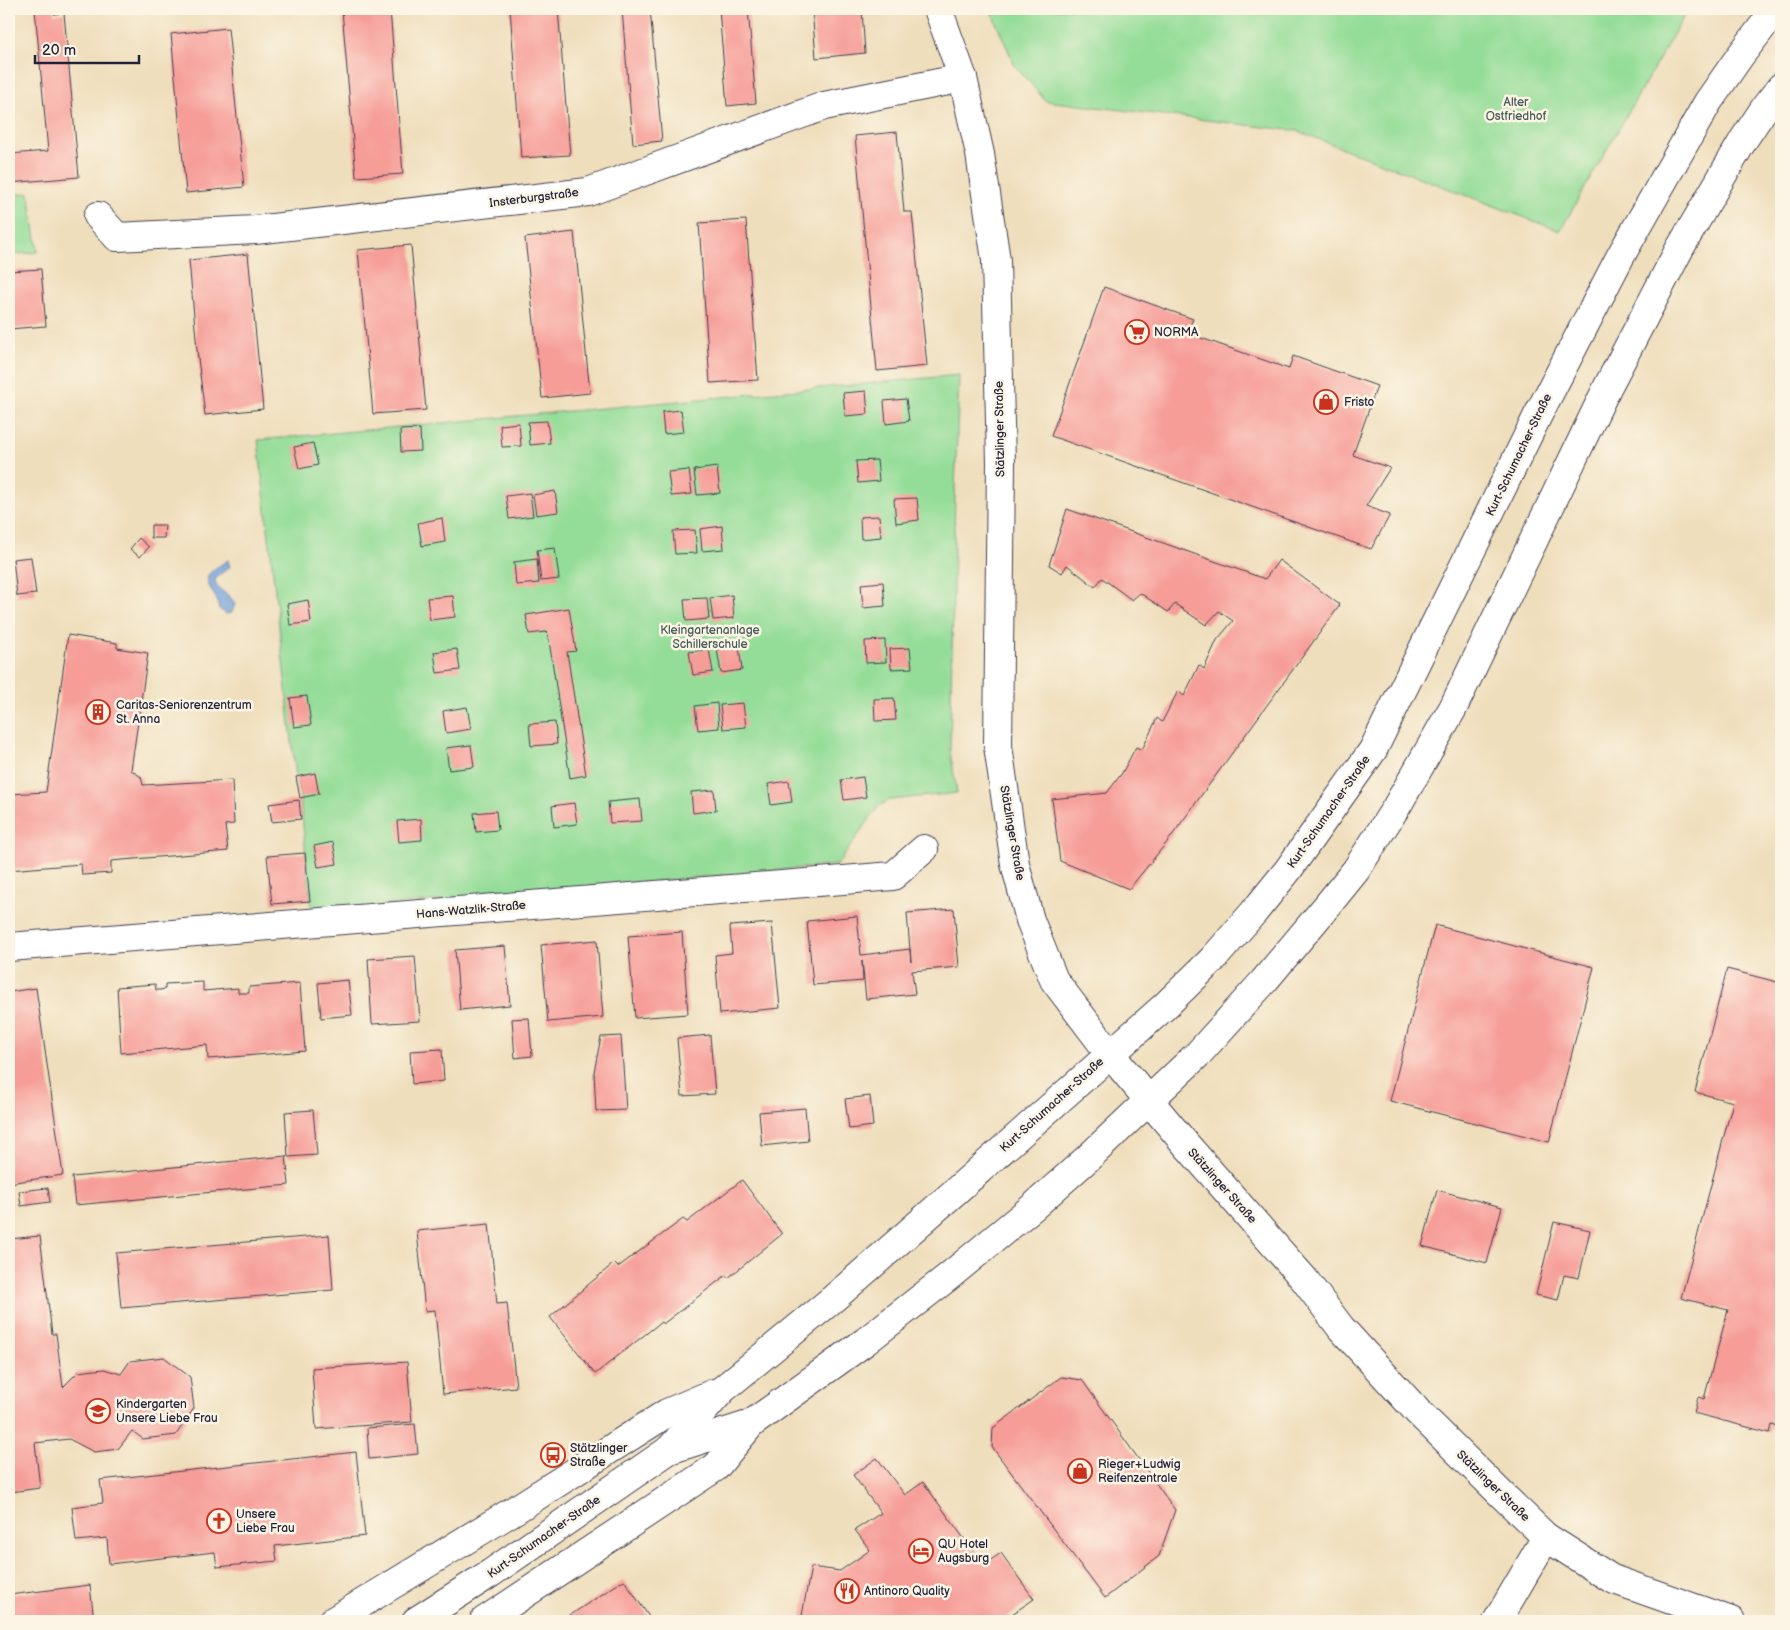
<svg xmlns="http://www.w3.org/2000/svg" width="1790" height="1630" viewBox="0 0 1790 1630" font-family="'Balsamiq Sans',sans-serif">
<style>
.green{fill:#94dd98;stroke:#5b806a}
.water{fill:#6f9ed8;stroke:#48608a}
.building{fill:#f69d98}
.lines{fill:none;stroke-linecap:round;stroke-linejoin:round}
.minor-casing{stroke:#413e4e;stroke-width:30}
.major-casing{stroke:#413e4e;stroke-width:30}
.minor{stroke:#fff;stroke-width:28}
.major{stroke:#fff;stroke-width:28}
.labels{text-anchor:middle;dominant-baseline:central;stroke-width:5;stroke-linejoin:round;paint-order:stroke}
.park-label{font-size:12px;fill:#445a57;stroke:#fcf5e5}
.street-label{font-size:12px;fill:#22223b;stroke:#fcf5e5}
.poi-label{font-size:12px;fill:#22223b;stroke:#fcf5e5;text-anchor:start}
</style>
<rect width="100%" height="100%" fill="#fcf5e5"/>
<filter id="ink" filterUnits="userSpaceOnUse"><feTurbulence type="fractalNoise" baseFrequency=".02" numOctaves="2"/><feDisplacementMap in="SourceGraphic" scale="10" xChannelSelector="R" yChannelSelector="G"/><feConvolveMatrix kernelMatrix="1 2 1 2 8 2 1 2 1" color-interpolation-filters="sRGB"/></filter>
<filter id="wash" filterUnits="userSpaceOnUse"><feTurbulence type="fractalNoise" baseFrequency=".0096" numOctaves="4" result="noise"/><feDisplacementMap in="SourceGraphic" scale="20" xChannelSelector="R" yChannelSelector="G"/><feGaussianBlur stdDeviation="1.12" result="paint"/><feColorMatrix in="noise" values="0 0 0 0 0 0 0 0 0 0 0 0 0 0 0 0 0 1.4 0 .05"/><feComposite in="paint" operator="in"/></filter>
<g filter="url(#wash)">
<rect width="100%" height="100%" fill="#efdebc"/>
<!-- green -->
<g class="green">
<polygon points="990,9 1688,9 1560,231 1297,131 1046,101 1015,66"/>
<polygon points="29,193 38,252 9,255 9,195"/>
<polygon points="959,375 955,491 950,751 957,793 890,800 879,806 837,865 312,912 300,798 296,777 258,440"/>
</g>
<!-- water -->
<path class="water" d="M228 560 230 567 219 575 215 580C218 593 231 593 235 604L232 613 226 614 219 609 217 600 209 586 207 576 214 569Z"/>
<g id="blocks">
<!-- building -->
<g class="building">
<polygon points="35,9 54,9 54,14 64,13 79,177 9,183 9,154 48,151"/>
<polygon points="363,9 390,9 403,174 356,177 342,10"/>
<polygon points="510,9 558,9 570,155 521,158"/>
<polygon points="622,9 650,9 662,141 633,144"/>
<polygon points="719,9 748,9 756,103 727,106"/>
<polygon points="812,9 862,9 865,53 816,58"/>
<polygon points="228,28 244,187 186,193 171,34"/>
<polygon points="897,132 904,212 912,212 927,366 877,371 855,136"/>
<polygon points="746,220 758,380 710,383 699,223"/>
<polygon points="574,232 590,393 542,398 525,238"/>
<polygon points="411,245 426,410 373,414 358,250"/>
<polygon points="248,254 263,409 205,415 197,350 189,260"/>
<polygon points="41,269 46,326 9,329 9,271"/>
<polygon points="1104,287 1193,319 1187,333 1289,369 1293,356 1377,386 1353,455 1390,468 1366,506 1390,515 1371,549 1051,436"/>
<polygon points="866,391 868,414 845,416 843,393"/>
<polygon points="906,399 909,421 886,424 884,401"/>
<polygon points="681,410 684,432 664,434 662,412"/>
<polygon points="547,421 550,443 530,445 528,422"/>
<polygon points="519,423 521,446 502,447 500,425"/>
<polygon points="420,429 421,451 401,452 400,430"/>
<polygon points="313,443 318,465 299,469 294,447"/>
<polygon points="877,460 879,481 858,483 856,461"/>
<polygon points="717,467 720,493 697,495 694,470"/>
<polygon points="689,470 692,494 671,496 668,472"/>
<polygon points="555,491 558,512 536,515 533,495"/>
<polygon points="530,493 533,516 509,519 506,496"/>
<polygon points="917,498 919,520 896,523 894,499"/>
<polygon points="1067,509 1265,579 1279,560 1340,605 1168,841 1129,889 1060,861 1052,799 1107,793 1122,773 1136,747 1142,750 1157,718 1162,722 1178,691 1184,696 1199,665 1204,669 1217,640 1233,621 1219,611 1206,625 1175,604 1168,612 1140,593 1132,600 1102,578 1095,587 1067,565 1062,573 1049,565"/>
<polygon points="879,516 881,537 861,539 860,517"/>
<polygon points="442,518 445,542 422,546 418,523"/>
<polygon points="151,525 165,525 164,538 151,538"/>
<polygon points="722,526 724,549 702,551 700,529"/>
<polygon points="695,530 697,553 675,554 673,531"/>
<polygon points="139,538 149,547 140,557 130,549"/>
<polygon points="555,548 559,579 541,581 537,550"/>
<polygon points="31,557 36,594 17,596 13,559"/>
<polygon points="537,559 539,583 516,585 514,562"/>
<polygon points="883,582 885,606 863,608 861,584"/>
<polygon points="732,595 734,618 713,620 710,598"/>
<polygon points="453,596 455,617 430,620 427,598"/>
<polygon points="707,598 709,619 686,621 684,599"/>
<polygon points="308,600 311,622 290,625 287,604"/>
<polygon points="569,608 576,651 567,652 586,775 570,778 548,634 546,632 529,634 526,615"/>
<polygon points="68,635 117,643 117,648 148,653 131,770 141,777 143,785 232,780 234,824 225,825 228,851 111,861 111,873 82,875 81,864 9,870 9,794 46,792"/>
<polygon points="885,640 886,662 866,663 865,641"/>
<polygon points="739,646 742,670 721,673 717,649"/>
<polygon points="910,648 912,668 891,669 890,649"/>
<polygon points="457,649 460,670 437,673 434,652"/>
<polygon points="709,649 713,672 693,675 689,652"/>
<polygon points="307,696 311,725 294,727 290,698"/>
<polygon points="894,698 896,720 875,721 874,699"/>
<polygon points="717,703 719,728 698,730 695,706"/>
<polygon points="743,703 746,727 723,729 720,705"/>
<polygon points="467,707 471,729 446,733 443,711"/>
<polygon points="555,722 557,744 531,746 529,724"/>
<polygon points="471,745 474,767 449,770 446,748"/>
<polygon points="315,773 319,794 300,798 296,777"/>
<polygon points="863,777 866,797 844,800 841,780"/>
<polygon points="789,781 792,802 771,805 768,784"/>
<polygon points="714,790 716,810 693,813 691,792"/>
<polygon points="640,799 642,821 610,823 608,802"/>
<polygon points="299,800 301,819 272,822 269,804"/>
<polygon points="574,803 577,824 554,827 552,806"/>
<polygon points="496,811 498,830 476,832 474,813"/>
<polygon points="421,819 422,840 399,842 397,821"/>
<polygon points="333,842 337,864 318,867 314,846"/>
<polygon points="305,853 310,901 272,904 267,856"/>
<polygon points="954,909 959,967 912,971 915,994 866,999 862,961 863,981 813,985 807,921 857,916 861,955 910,949 911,962 907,913"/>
<polygon points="772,923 780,1008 720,1014 715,955 732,953 730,926"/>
<polygon points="1435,925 1594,967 1549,1142 1390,1101"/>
<polygon points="682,932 688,1014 635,1018 628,936"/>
<polygon points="597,940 603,1017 548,1022 541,945"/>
<polygon points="505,946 510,1005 460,1010 455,950"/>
<polygon points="415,956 420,1021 372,1024 368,959"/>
<polygon points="1727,969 1781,983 1781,1428 1772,1425 1770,1433 1694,1413 1698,1397 1704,1399 1728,1310 1681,1298 1733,1102 1695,1092"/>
<polygon points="348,980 352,1015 321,1018 318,983"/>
<polygon points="203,982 203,991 238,988 238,993 249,993 249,987 300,983 305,1051 208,1059 207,1045 121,1053 117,987 155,984 156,990 160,990 165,989 165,984"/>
<polygon points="36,988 63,1175 9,1183 9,992"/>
<polygon points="529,1018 532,1056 515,1058 512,1019"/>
<polygon points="710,1035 715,1094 682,1096 677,1038"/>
<polygon points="621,1036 626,1110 596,1111 594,1072 601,1037"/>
<polygon points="442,1049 444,1081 412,1084 410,1051"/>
<polygon points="870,1096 873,1126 849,1129 845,1099"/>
<polygon points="805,1108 808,1141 762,1146 759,1112"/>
<polygon points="313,1110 317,1155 288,1157 285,1112"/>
<polygon points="286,1156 289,1185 75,1205 72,1177"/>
<polygon points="742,1180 782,1234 728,1278 726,1275 663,1324 661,1322 595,1374 550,1317 614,1263 618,1267 683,1219 687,1222"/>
<polygon points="48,1188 50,1202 21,1206 19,1191"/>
<polygon points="1437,1190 1502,1207 1487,1263 1422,1246"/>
<polygon points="1554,1222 1590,1230 1579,1278 1564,1275 1558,1300 1536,1295"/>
<polygon points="489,1224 497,1304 507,1303 516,1387 443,1394 435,1310 425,1311 417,1231"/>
<polygon points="329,1235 333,1290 121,1308 116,1253"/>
<polygon points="40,1236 52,1334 56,1334 63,1387 78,1372 104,1369 121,1374 130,1361 164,1357 190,1377 194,1408 176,1435 143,1439 132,1431 118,1449 94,1452 69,1439 35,1443 40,1488 11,1492 9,1477 9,1239"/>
<polygon points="407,1362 412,1422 316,1429 312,1368"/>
<polygon points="1061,1377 1082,1380 1175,1510 1159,1556 1105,1598 992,1447 993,1428"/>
<polygon points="415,1424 418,1454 369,1459 367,1428"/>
<polygon points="356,1452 365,1536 275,1546 277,1561 217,1567 215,1552 109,1564 107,1538 76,1541 72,1507 103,1503 100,1480"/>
<polygon points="877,1458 905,1495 923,1482 983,1565 1001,1553 1034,1599 1002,1621 801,1621 811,1567 840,1571 870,1550 855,1530 881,1513 853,1475"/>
<polygon points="624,1580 652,1621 561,1621"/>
<polygon points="90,1585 94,1621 9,1621 9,1595"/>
</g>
</g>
</g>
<g filter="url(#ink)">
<use href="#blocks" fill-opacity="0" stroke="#413e4e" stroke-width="1"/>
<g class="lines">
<defs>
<g id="minor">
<polyline points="938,9 963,78 980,154 996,260 1001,463 998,746 1015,864 1030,920 1054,980 1110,1054 1183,1141 1304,1279 1341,1328 1418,1412 1499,1492 1546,1537 1612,1579 1731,1621"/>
<polyline points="98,216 117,237 255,230 588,192 824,106 963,78"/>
<polyline points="9,947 893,876 924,849"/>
<polyline points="1497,1621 1546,1537"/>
</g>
<g id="major">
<polyline points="669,1450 751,1424 866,1341 948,1277 1033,1207 1088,1158 1198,1054 1264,981 1326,907 1356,870 1397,806 1453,708 1608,386 1680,248 1744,139 1766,106 1781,87"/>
<polyline points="333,1621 518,1508 667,1413 714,1393"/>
<polyline points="416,1621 491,1573 669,1450 722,1390 834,1298 889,1250 1165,1006 1213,959 1254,912 1288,870 1373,750 1538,415 1620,257 1708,102 1740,56 1776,9"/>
<polyline points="484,1621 716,1467 751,1424"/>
</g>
</defs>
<!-- minor casing -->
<use href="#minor" class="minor-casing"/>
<!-- major casing -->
<use href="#major" class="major-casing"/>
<!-- minor -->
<use href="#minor" class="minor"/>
<!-- major -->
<use href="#major" class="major"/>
</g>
</g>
<!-- icons -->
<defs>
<symbol id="supermarket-ring" viewBox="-11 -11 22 22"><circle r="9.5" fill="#fcf5e5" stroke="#c8321e" stroke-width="1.5"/><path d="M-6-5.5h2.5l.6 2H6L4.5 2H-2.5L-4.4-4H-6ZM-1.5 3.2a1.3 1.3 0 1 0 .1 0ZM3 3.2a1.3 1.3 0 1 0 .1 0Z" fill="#c8321e"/></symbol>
<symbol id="shop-ring" viewBox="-11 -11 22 22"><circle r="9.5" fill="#fcf5e5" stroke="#c8321e" stroke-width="1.5"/><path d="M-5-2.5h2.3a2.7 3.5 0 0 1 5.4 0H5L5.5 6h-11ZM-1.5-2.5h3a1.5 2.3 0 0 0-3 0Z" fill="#c8321e"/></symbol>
<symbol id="building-ring" viewBox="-11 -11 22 22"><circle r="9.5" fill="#fcf5e5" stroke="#c8321e" stroke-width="1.5"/><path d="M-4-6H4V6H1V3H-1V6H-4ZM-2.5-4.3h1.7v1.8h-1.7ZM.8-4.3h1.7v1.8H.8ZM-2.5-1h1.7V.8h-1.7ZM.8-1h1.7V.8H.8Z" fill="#c8321e"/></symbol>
<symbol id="school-ring" viewBox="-11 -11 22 22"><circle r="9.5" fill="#fcf5e5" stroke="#c8321e" stroke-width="1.5"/><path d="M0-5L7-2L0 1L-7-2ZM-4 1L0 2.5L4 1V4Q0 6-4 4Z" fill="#c8321e"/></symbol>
<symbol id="bus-ring" viewBox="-11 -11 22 22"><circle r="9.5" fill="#fcf5e5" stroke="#c8321e" stroke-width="1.5"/><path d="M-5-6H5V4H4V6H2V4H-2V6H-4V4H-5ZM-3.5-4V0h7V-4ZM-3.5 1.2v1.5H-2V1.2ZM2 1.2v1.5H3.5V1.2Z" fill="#c8321e"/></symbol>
<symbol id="church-ring" viewBox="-11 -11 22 22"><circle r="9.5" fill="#fcf5e5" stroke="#c8321e" stroke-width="1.5"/><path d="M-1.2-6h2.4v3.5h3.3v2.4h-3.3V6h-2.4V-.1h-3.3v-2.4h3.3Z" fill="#c8321e"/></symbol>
<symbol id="hotel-ring" viewBox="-11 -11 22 22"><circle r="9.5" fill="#fcf5e5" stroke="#c8321e" stroke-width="1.5"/><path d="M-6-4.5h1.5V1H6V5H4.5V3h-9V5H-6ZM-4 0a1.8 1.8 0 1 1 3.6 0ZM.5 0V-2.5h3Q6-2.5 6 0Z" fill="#c8321e"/></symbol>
<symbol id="restaurant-ring" viewBox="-11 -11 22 22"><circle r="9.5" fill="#fcf5e5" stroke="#c8321e" stroke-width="1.5"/><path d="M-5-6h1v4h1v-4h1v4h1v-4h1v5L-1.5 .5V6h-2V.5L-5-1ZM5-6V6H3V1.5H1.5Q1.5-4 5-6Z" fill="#c8321e"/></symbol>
</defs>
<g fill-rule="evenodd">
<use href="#supermarket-ring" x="1123" y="318" width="28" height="28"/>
<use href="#shop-ring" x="1312" y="388" width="28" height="28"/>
<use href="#building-ring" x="84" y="698" width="28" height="28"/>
<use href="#school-ring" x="84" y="1397" width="28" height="28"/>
<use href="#bus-ring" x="539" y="1441" width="28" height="28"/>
<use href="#shop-ring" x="1066" y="1457" width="28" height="28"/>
<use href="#church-ring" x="205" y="1507" width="28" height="28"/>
<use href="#hotel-ring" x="907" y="1537" width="28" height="28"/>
<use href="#restaurant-ring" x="833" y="1577" width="28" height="28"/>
</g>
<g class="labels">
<!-- park labels -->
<g class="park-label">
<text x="1516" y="102">Alter<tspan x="1516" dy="14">Ostfriedhof</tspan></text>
<text x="710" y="630">Kleingartenanlage<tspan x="710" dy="14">Schillerschule</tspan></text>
</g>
<!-- street labels -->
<g class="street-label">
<text transform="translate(534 198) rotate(-7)">Insterburgstraße</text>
<text transform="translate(1000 429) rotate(-91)">Stätzlinger Straße</text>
<text transform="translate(1519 455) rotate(-64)">Kurt-Schumacher-Straße</text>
<text transform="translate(1329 812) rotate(-55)">Kurt-Schumacher-Straße</text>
<text transform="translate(1012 833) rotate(80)">Stätzlinger Straße</text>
<text transform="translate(471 910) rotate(-5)">Hans-Watzlik-Straße</text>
<text transform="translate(1052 1105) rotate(-42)">Kurt-Schumacher-Straße</text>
<text transform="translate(1222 1186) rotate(48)">Stätzlinger Straße</text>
<text transform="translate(1493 1486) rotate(44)">Stätzlinger Straße</text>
<text transform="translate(544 1537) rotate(-35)">Kurt-Schumacher-Straße</text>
</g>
<!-- poi labels -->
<g class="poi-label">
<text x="1154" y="332">NORMA</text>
<text x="1344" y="402">Fristo</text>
<text x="116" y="705">Caritas-Seniorenzentrum<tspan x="116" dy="14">St. Anna</tspan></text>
<text x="116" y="1404">Kindergarten<tspan x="116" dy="14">Unsere Liebe Frau</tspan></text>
<text x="570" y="1448">Stätzlinger<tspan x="570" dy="14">Straße</tspan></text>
<text x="1098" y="1464">Rieger+Ludwig<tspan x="1098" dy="14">Reifenzentrale</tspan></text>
<text x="236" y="1514">Unsere<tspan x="236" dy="14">Liebe Frau</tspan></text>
<text x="938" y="1544">QU Hotel<tspan x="938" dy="14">Augsburg</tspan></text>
<text x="864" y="1591">Antinoro Quality</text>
</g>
</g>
<!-- margin -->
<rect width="1790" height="1630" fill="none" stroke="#fcf5e5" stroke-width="30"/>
<!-- scale -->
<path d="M35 55v8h104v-8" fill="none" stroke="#22223b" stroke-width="2.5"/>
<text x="42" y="55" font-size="15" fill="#22223b" stroke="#fcf5e5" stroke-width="4" paint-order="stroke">20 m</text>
</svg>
